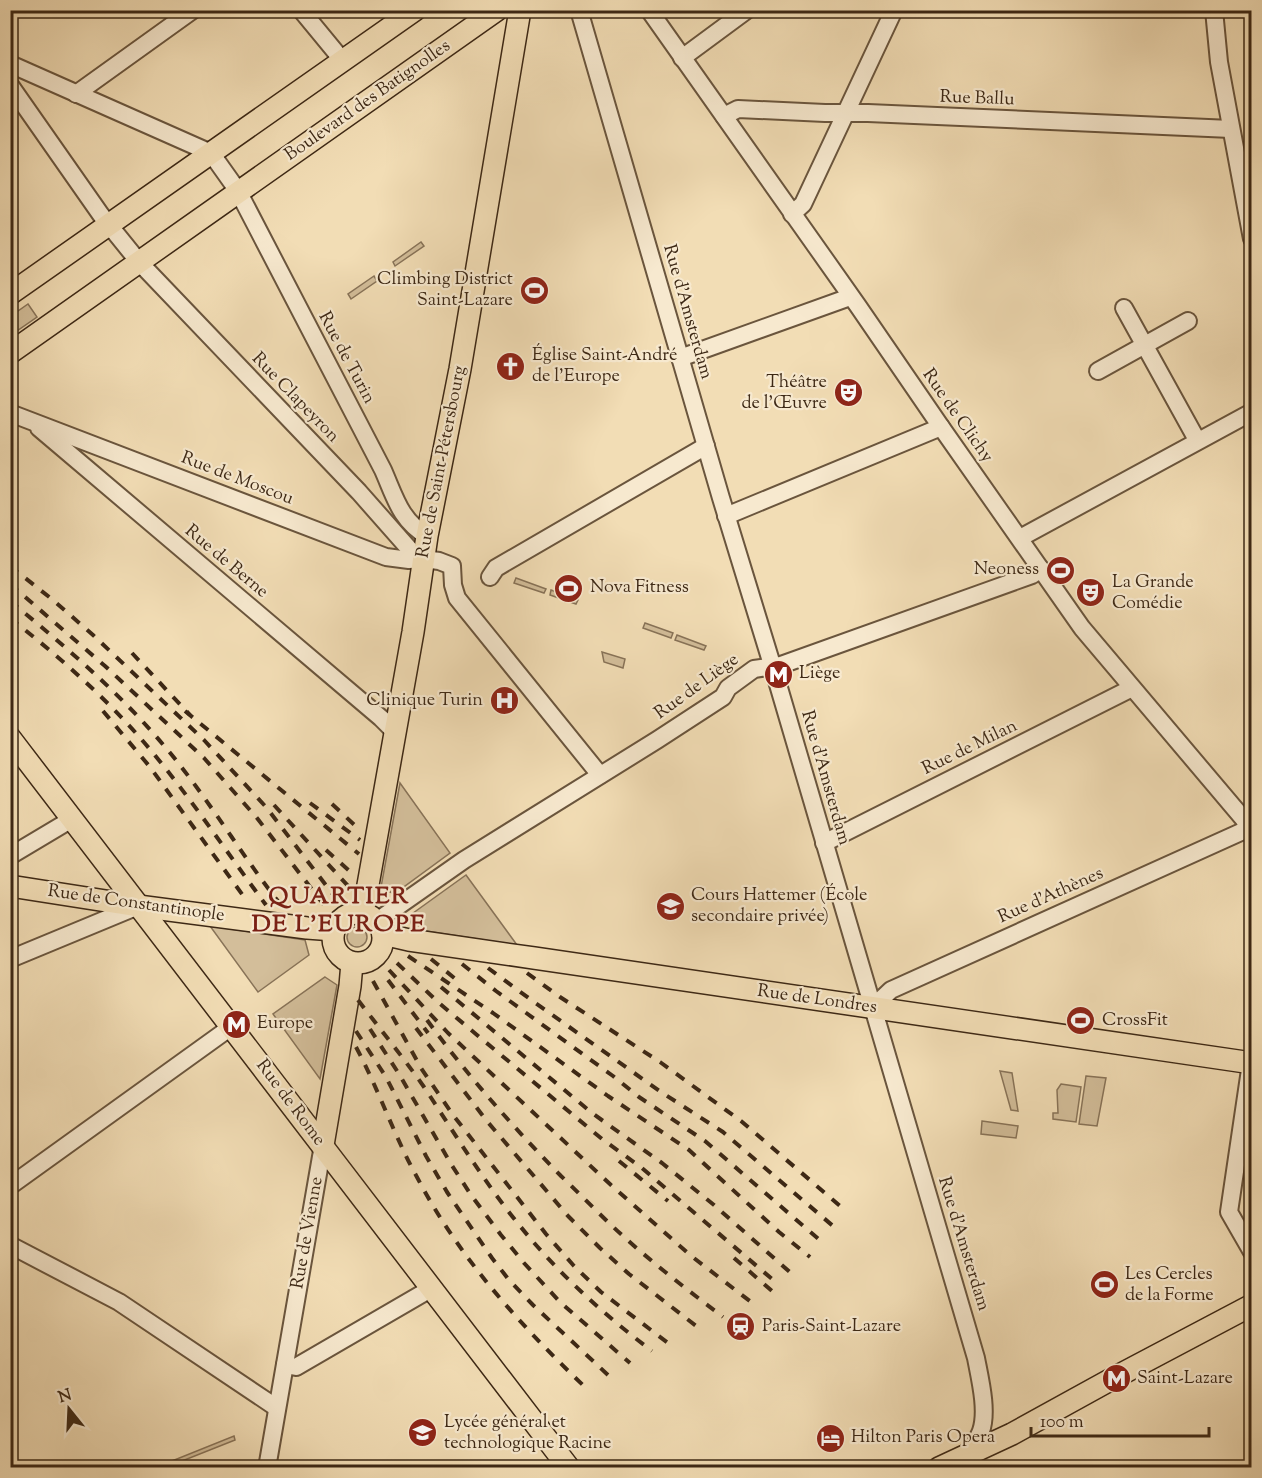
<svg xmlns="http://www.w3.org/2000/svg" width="1262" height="1478" viewBox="0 0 1262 1478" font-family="'Sorts Mill Goudy',serif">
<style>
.green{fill:#d3be9a;stroke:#887358;stroke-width:1.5}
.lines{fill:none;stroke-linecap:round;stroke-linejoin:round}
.minor-casing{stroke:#6a553d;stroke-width:20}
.major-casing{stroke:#3d2815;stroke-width:24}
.minor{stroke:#f7e9cf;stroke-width:16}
.major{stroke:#f2ddb5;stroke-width:21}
.rail{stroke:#3d2815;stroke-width:4;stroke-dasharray:10 10;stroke-linecap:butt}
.labels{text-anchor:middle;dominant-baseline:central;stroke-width:4.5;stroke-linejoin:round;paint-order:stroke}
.street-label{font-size:18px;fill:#3d2815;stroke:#f7e9cf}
.poi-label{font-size:18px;fill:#3d2815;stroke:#f7e9cf;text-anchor:start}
.district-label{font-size:24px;font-weight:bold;letter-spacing:1.5px;fill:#7a1f14;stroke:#f7e9cf}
</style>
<rect width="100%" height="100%" fill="#f2ddb5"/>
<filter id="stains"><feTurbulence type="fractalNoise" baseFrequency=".00333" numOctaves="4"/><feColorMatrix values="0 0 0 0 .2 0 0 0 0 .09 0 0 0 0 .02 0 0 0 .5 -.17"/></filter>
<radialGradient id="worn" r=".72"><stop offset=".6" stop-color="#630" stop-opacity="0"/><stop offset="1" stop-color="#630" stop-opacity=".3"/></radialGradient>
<!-- green -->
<g class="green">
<polygon points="421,242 424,246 395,266 393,262"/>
<polygon points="374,276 377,281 351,299 348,294"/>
<polygon points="28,304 37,317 11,335 11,316"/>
<polygon points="516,578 546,589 544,593 514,583"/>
<polygon points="551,590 578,600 576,604 550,595"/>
<polygon points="645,623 673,633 671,638 643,628"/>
<polygon points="677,635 706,646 704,650 675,640"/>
<polygon points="602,652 625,659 623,668 604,662"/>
<polygon points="400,783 450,853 394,894 381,887"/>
<polygon points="466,875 517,945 413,929 409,916"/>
<polygon points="210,926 305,940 309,955 258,992"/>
<circle cx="357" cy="937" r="10"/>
<polygon points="325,977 337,985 320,1079 273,1014"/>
<polygon points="1000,1071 1012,1073 1018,1111 1011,1110"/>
<polygon points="1086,1076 1106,1078 1097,1126 1079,1124"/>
<polygon points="1061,1084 1081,1087 1076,1122 1053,1119 1053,1113 1058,1113 1057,1090"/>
<polygon points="982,1121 1018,1126 1016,1138 981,1134"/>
<polygon points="234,1436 235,1440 167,1467 157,1467"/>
</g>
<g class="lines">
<defs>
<g id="minor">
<polyline points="301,10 343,61"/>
<path d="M579 10 721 498 777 681 976 1358C980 1379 988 1411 981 1431 978 1439 973 1446 969 1453"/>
<polyline points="649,10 858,306 941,427 1082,628 1252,829"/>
<polyline points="1214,10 1219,62 1252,239"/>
<polyline points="682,58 747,10"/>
<path d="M10 64 211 153 238 191 383 470C395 497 400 520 427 536"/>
<polyline points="10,85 101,215 139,262 359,492 411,551 424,559"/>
<polyline points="76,94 193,10"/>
<polyline points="724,116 738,109 825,113 868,113 1231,129"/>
<polyline points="792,214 803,204 894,10"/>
<polyline points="1124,308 1197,440"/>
<polyline points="680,358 850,297"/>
<polyline points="1098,371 1188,321"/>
<polyline points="10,413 386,557 409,560 424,559 439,561 452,566 453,585 457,598 600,775"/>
<polyline points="39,428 381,718 395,732"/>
<polyline points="726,516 941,427"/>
<polyline points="1020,538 1252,412"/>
<polyline points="490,577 496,568 706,446"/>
<polyline points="824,843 1132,688"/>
<polyline points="10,856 72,819"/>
<polyline points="377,921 464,860 657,740 723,697 728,688 754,669 781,665 1032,575 1041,569"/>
<polyline points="10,959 138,906"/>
<polyline points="873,1007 891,990 1241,832 1249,826"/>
<polyline points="1251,1063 1229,1212 1252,1252"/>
<polyline points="10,1186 231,1027"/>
<polyline points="10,1245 119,1302 277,1408"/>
<polyline points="285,1365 296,1367 432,1288"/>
<polyline points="267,1468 323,1145"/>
</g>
<g id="major">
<polyline points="10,294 415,10"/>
<polyline points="10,353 497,10"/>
<polyline points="10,738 569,1468"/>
<polyline points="10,886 138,906 307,928 334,930"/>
<circle cx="358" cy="938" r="25"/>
<polyline points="363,913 413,632 427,536 460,369 520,10"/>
<polyline points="383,934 409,940 534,958 1252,1063"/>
<polyline points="323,1145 350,986 352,963"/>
<polyline points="939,1468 1012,1434 1110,1380 1252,1305"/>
</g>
</defs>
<!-- minor casing -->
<use href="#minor" class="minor-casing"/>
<!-- major casing -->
<use href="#major" class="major-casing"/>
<!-- minor -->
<use href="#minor" class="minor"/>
<!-- major -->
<use href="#major" class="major"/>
<!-- rail -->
<g class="rail">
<polyline points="10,566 53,600 93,635 204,740 266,807 335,897"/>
<polyline points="10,584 105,666 204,758 257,818 324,905"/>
<path d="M10 601C66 647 120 693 166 748 209 799 243 858 285 910"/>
<path d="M10 618C57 655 103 695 142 740 187 792 225 850 266 905"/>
<polyline points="132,653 190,715"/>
<polyline points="103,711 150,767 247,901"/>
<polyline points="185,711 359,854"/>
<polyline points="310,803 360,840"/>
<polyline points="332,804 361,831"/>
<polyline points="274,805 349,887"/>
<polyline points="326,850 355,876"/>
<polyline points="408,956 493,1013 608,1096 689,1150 779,1232 810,1257"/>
<polyline points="431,959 458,981"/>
<polyline points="397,963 439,1003 477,1035 602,1139 642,1168 779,1285"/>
<polyline points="462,964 496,991 613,1076 639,1097 705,1141 822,1242"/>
<polyline points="488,968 534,1002 661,1092 723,1132 833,1226"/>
<polyline points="389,970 448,1033 611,1185 690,1255 751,1302"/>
<polyline points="527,973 560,997 660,1062 741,1121 846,1211"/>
<polyline points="388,980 428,1033"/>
<polyline points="373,981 421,1068 453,1115 546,1234 574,1266 601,1292 672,1346"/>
<polyline points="441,987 592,1113 662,1163 714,1205 792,1274"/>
<path d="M358 1000C380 1029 403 1057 424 1087 455 1134 484 1182 520 1226 558 1273 603 1314 652 1351"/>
<path d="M427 1020C467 1075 513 1127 561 1176 582 1196 602 1217 623 1236 655 1265 689 1291 723 1317"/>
<polyline points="416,1028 486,1120 568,1216 600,1248 629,1274 700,1329"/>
<polyline points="370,1029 399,1074 451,1164 471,1195 501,1235 524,1263 560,1302 630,1363"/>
<polyline points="356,1031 386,1077 426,1156 447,1192 492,1258 509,1280 533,1305 608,1375"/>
<path d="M356 1047C379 1090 394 1136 418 1179 460 1259 521 1326 586 1388"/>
<polyline points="619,1161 668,1201"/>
<polyline points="734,1258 772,1291"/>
</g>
</g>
<!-- icons -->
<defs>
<symbol id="stadium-disc" viewBox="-11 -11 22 22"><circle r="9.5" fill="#8f2418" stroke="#f7e9cf"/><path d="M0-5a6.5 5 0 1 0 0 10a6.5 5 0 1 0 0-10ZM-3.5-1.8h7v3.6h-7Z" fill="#fff"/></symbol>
<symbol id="church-disc" viewBox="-11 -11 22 22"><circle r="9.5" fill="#8f2418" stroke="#f7e9cf"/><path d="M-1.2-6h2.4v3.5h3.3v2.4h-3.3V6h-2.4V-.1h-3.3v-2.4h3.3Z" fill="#fff"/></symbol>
<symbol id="theatre-disc" viewBox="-11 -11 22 22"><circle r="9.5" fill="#8f2418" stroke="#f7e9cf"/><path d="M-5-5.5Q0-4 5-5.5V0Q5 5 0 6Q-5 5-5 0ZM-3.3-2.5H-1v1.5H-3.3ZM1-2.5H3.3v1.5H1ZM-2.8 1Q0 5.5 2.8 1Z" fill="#fff"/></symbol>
<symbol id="metro-disc" viewBox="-11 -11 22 22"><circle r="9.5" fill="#8f2418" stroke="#f7e9cf"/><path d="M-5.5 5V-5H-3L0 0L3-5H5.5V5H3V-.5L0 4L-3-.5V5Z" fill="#fff"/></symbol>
<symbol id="hospital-disc" viewBox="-11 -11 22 22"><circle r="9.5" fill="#8f2418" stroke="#f7e9cf"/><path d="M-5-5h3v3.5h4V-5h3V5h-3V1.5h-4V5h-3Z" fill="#fff"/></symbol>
<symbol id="school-disc" viewBox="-11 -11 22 22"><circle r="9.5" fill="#8f2418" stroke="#f7e9cf"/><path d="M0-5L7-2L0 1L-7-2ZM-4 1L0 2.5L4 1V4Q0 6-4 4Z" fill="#fff"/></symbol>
<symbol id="station-disc" viewBox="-11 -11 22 22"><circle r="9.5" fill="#8f2418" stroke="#f7e9cf"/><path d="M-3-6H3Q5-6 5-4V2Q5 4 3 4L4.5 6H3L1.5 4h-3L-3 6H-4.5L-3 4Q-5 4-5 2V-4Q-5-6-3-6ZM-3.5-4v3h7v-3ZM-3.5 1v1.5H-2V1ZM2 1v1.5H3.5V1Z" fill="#fff"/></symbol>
<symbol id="hotel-disc" viewBox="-11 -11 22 22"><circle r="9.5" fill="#8f2418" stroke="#f7e9cf"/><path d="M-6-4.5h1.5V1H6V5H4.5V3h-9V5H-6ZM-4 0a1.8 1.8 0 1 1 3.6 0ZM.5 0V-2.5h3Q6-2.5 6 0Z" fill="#fff"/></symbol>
</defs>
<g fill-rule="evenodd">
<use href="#stadium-disc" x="518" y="274" width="33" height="33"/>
<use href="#church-disc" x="494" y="350" width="33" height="33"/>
<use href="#theatre-disc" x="832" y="376" width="33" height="33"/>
<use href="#stadium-disc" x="1044" y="554" width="33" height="33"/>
<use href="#stadium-disc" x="552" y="572" width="33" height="33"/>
<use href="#theatre-disc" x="1074" y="576" width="33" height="33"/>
<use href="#metro-disc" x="762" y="658" width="33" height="33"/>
<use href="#hospital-disc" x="488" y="684" width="33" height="33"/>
<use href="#school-disc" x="654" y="890" width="33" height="33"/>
<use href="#stadium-disc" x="1064" y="1004" width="33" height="33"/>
<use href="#metro-disc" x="220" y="1008" width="33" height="33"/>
<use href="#stadium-disc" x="1088" y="1268" width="33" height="33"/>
<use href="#station-disc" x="724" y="1310" width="33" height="33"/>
<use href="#metro-disc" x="1100" y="1362" width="33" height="33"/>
<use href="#school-disc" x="406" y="1416" width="33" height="33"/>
<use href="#hotel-disc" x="814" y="1422" width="33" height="33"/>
</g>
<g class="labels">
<!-- street labels -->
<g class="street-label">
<text transform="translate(977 99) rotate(2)">Rue Ballu</text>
<text transform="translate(368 101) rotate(-35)">Boulevard des Batignolles</text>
<text transform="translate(687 312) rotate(74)">Rue d'Amsterdam</text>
<text transform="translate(346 358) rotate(62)">Rue de Turin</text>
<text transform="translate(295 398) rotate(46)">Rue Clapeyron</text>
<text transform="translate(957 416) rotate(55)">Rue de Clichy</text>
<text transform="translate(442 462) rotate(-79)">Rue de Saint-Pétersbourg</text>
<text transform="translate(237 479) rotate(21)">Rue de Moscou</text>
<text transform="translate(226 562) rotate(40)">Rue de Berne</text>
<text transform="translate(697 687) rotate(-36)">Rue de Liège</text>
<text transform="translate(970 748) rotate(-26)">Rue de Milan</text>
<text transform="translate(825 778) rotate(74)">Rue d'Amsterdam</text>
<text transform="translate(1051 896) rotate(-24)">Rue d'Athènes</text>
<text transform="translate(136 904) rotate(8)">Rue de Constantinople</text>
<text transform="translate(817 1000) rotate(8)">Rue de Londres</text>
<text transform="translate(290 1103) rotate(53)">Rue de Rome</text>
<text transform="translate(308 1233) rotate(-80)">Rue de Vienne</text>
<text transform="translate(963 1244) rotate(73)">Rue d'Amsterdam</text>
</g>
<!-- poi labels -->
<g class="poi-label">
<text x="513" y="280" text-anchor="end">Climbing District<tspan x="513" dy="21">Saint-Lazare</tspan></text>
<text x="532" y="356">Église Saint-André<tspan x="532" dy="21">de l'Europe</tspan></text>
<text x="827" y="383" text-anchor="end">Théâtre<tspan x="827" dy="21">de l'Œuvre</tspan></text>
<text x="1039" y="570" text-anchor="end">Neoness</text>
<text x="1112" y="583">La Grande<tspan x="1112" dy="21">Comédie</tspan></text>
<text x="590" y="588">Nova Fitness</text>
<text x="799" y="674">Liège</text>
<text x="483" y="701" text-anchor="end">Clinique Turin</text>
<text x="691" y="896">Cours Hattemer (École<tspan x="691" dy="21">secondaire privée)</tspan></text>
<text x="1102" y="1021">CrossFit</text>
<text x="257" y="1024">Europe</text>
<text x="1125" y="1275">Les Cercles<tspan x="1125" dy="21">de la Forme</tspan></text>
<text x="762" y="1327">Paris-Saint-Lazare</text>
<text x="1137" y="1379">Saint-Lazare</text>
<text x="444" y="1423">Lycée général et<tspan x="444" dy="21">technologique Racine</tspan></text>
<text x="851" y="1438">Hilton Paris Opera</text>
</g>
<!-- district labels -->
<g class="district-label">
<text x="339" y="897">QUARTIER<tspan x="339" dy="28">DE L'EUROPE</tspan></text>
</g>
</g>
<!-- margin -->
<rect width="1262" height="1478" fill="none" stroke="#f2ddb5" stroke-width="36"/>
<rect x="12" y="12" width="1238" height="1454" fill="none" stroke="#3d2815" stroke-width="3"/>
<rect x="18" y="18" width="1226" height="1442" fill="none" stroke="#3d2815" stroke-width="1.5"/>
<!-- north arrow -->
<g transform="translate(69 1409) rotate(342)" stroke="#f7e9cf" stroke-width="4.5" paint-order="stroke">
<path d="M0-4.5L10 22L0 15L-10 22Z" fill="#3d2815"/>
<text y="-9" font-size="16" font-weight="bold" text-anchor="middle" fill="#3d2815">N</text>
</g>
<!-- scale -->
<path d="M1031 1427v9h178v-9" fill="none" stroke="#3d2815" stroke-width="3"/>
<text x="1040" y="1427" font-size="18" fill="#3d2815" stroke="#f7e9cf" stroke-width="4.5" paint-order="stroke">100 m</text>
<rect width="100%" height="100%" filter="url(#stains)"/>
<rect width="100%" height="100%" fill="url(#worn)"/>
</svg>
